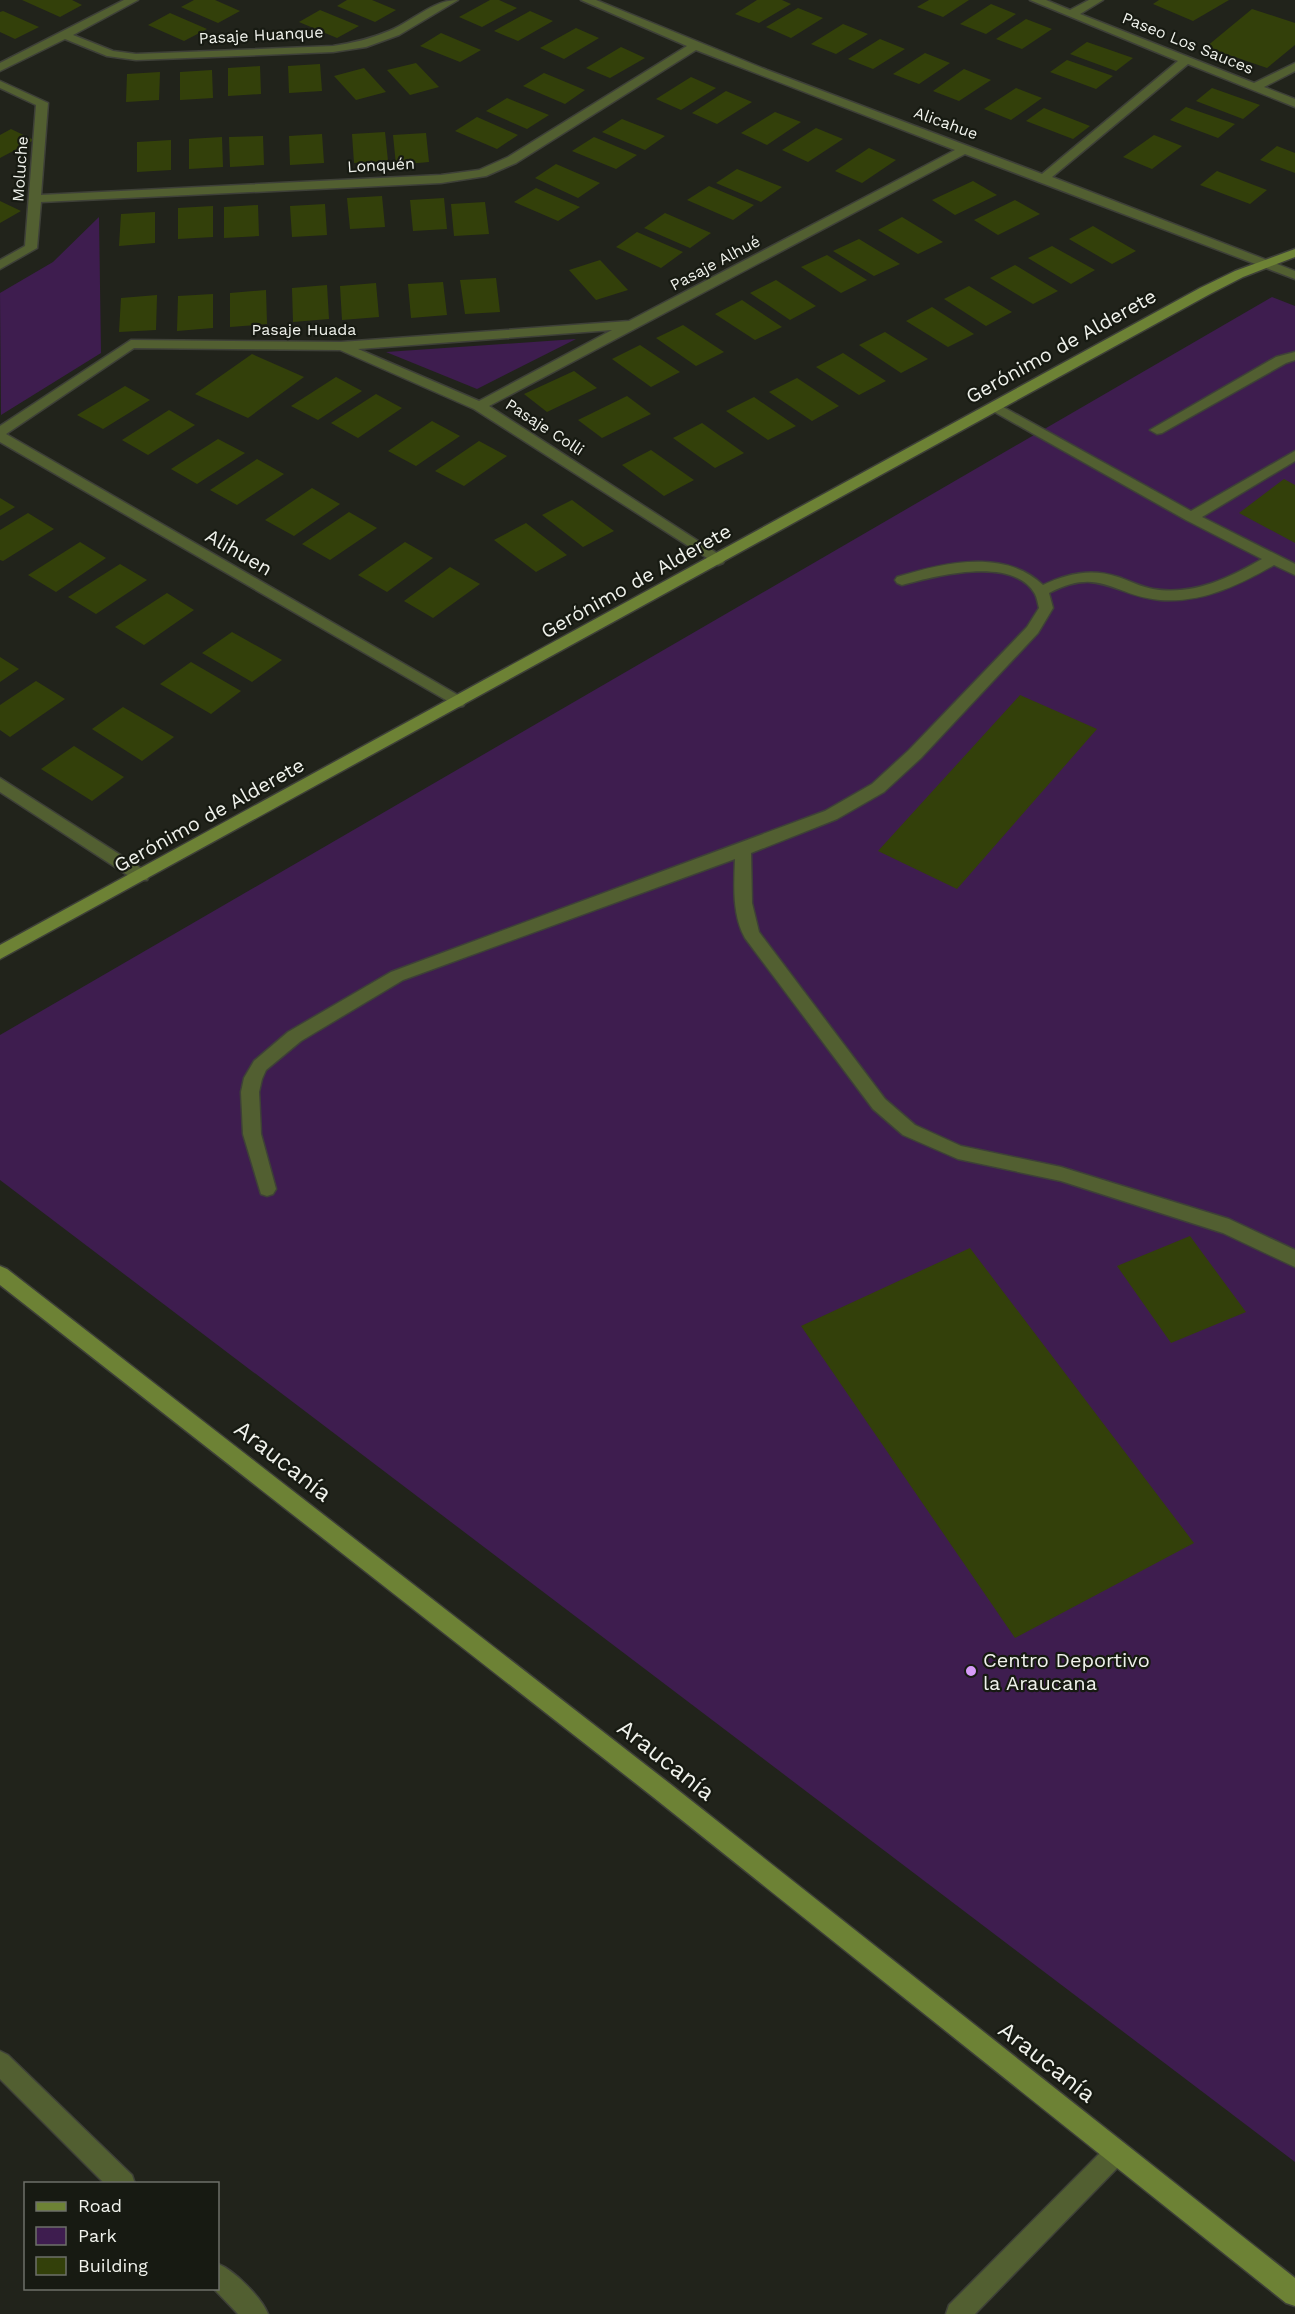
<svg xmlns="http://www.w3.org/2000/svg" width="1295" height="2314" viewBox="0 0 1295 2314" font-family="'Work Sans',sans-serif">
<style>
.green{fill:#3e1d4f}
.building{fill:#33400a}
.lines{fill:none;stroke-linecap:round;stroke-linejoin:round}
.lane-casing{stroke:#3e4038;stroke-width:3}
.street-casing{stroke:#3e4038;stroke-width:3}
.secondary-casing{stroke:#3e4038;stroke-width:3}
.lane{fill:#525f31;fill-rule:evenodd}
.street{fill:#525f31;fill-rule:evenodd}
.secondary{fill:#6d8235;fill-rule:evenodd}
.poi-dot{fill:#d79bf9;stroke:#171a12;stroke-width:2}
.labels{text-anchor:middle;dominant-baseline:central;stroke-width:4.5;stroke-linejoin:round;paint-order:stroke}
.far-street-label{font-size:16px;fill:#f0f2ec;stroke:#171a12}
.street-label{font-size:20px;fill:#f0f2ec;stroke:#171a12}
.poi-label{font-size:20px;fill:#f0f2ec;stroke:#171a12;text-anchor:start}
.near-street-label{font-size:24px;fill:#f0f2ec;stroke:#171a12}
</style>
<rect width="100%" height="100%" fill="#21231b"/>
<!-- green -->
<g class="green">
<polygon points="99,217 101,353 1,415 0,293 53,262"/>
<polygon points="1272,297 1295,306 1295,2162 0,1180 0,1035"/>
<polygon points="576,339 477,389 386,352"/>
</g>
<!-- building -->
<g class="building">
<polygon points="22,0 72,0 82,5 60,17"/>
<polygon points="194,0 215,0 240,11 218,23 181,7"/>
<polygon points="347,0 372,0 396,10 375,22 337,6"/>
<polygon points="490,0 499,0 517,8 482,27 459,17"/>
<polygon points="757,0 782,0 791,4 759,23 735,14"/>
<polygon points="929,0 969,0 943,17 917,7"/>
<polygon points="1159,0 1229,0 1193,21 1153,4"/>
<polygon points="991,4 1016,14 986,34 960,24"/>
<polygon points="798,8 823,18 791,38 766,27"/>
<polygon points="1252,9 1295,23 1295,45 1267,68 1206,47"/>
<polygon points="320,10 359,26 337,38 299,22"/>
<polygon points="3,11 39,27 15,39 0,32 0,12"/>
<polygon points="530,11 553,21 518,41 494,31"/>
<polygon points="170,13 207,29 184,41 148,25"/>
<polygon points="1026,19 1052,29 1022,49 996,39"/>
<polygon points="843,24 868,34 836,54 811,44"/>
<polygon points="576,28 599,38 564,59 540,48"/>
<polygon points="441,33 481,50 460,62 420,46"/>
<polygon points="880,39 905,49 873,69 848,59"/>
<polygon points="1087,42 1133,58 1116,71 1070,54"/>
<polygon points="621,47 645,58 610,78 586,68"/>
<polygon points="925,53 950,63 919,84 893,74"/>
<polygon points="1067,60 1113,76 1096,89 1050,72"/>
<polygon points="416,63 439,87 410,95 387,70"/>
<polygon points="320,64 322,91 289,93 288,66"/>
<polygon points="260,66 261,94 228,96 228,68"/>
<polygon points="364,68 386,92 356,100 334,76"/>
<polygon points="964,69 991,80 959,101 933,91"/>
<polygon points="212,70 213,98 180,100 180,72"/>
<polygon points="160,72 159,100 126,102 127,74"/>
<polygon points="544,73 585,90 565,104 523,86"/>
<polygon points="691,77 716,88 681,110 656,99"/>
<polygon points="1016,88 1042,98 1011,120 984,109"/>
<polygon points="1212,88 1260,105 1243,119 1196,101"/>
<polygon points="726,91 752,102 717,124 692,113"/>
<polygon points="507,98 549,115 527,129 486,111"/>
<polygon points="1186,107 1235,124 1218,138 1170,120"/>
<polygon points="1044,108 1090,126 1073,139 1026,121"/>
<polygon points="775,112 801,122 767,145 741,133"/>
<polygon points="477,117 518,135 497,149 455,131"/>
<polygon points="622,119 665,136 645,150 602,132"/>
<polygon points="816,128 843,139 808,162 782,150"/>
<polygon points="11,129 34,140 0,158 0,135"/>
<polygon points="385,132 388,161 354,163 352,134"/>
<polygon points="426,133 429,162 396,165 393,135"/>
<polygon points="322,134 324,163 290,165 289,136"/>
<polygon points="1154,135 1182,146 1152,169 1123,157"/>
<polygon points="263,136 264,165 230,167 229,137"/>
<polygon points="222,137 223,167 189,169 189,139"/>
<polygon points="594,137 637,155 616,169 572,151"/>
<polygon points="171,140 171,170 137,172 137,142"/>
<polygon points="1277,146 1295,153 1295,173 1260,160"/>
<polygon points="869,148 896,160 862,183 835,171"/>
<polygon points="556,164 600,183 578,198 535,178"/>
<polygon points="737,169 782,187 761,202 716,183"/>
<polygon points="1217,171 1267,190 1250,204 1200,185"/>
<polygon points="973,181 997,195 955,215 932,200"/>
<polygon points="709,186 754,205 733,220 687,200"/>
<polygon points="536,188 580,207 558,221 514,202"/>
<polygon points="382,196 385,227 350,229 347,198"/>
<polygon points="444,198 447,229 413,231 410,200"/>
<polygon points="1015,200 1040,214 998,235 974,220"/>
<polygon points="0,201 21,211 0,223"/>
<polygon points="485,202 489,234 454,236 451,204"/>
<polygon points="325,204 327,235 292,237 290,206"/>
<polygon points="258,205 259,236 224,238 224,207"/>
<polygon points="213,206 213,237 178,239 178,208"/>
<polygon points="155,212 155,243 119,246 121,214"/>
<polygon points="665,213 711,233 690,248 644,228"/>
<polygon points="902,217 943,242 918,254 878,230"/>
<polygon points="1093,226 1136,251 1112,264 1069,239"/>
<polygon points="637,232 683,252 661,268 616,247"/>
<polygon points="859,239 900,264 874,276 833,251"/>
<polygon points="1052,246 1095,270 1071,284 1028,258"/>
<polygon points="827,255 867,280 841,293 801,267"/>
<polygon points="600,260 628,290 596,300 569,270"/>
<polygon points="1015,265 1058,291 1033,304 990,278"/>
<polygon points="496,278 500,312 465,314 460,280"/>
<polygon points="776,280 816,306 790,320 750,293"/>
<polygon points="443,282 447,315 411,318 408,284"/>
<polygon points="376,283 379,317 342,320 340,286"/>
<polygon points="327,285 329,319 293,322 292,288"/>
<polygon points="969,286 1012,312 986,326 944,299"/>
<polygon points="266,290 267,324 230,327 230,293"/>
<polygon points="213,294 213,328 177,331 178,296"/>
<polygon points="157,295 156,330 119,332 121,298"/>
<polygon points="742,300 782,327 755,340 715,314"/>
<polygon points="932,307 974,334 948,347 906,321"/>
<polygon points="683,325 724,352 696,366 656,338"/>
<polygon points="885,332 928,359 901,373 859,345"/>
<polygon points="640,345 680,372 651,387 612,359"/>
<polygon points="843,353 886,381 859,395 816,367"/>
<polygon points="252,354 304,377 248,418 195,394"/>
<polygon points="574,371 597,388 547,412 524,394"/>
<polygon points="336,377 362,391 318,420 291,406"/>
<polygon points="797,378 839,406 812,421 769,392"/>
<polygon points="125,386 150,400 103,429 77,415"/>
<polygon points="376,394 402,408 358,438 331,423"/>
<polygon points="627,396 651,414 602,438 578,420"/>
<polygon points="754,397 796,426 768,440 726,411"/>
<polygon points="169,410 195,425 148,455 122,440"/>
<polygon points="432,421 460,436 416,466 388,451"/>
<polygon points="702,423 744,453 715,468 673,438"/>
<polygon points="218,439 245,453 197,484 171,469"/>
<polygon points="479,441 507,456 464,486 435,471"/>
<polygon points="651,450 694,480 664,496 622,465"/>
<polygon points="257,459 284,474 237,505 210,490"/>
<polygon points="1284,479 1295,485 1295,543 1239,513"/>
<polygon points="312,488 340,504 294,536 265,520"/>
<polygon points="0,498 15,507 0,516"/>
<polygon points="572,500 614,531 583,547 542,515"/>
<polygon points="349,512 377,528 330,560 302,544"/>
<polygon points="28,513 54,529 3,561 0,560 0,530"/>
<polygon points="526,523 567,555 536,572 494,540"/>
<polygon points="80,542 106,558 56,592 28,575"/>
<polygon points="405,542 433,558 387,592 358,575"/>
<polygon points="120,564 147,580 96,614 68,597"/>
<polygon points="450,567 480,584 433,618 404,601"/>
<polygon points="167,593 194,610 144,645 115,627"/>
<polygon points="232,632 282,660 252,682 202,653"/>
<polygon points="0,657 19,669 0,682"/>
<polygon points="191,662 241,691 211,714 160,684"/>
<polygon points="36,681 65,699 10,737 0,730 0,705"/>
<polygon points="1020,695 1097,729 957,889 878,851"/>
<polygon points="123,707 174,737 142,761 92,729"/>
<polygon points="74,746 124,777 92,801 41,769"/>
<polygon points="1190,1236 1246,1312 1171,1343 1117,1266"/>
<polygon points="970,1248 1194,1543 1015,1638 801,1326"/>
</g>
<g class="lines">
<defs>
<g id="lane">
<polygon points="1295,352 1295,360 1286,363 1162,433 1157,434 1150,430 1276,357"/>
<path d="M996 403 1191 511 1295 451V461L1202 517 1295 564V575L1274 565C1239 585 1202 603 1160 600 1113 596 1101 566 1049 593L1053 608 1038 633 921 758 884 792 837 819 751 853 752 903 759 932 885 1099 915 1125 961 1146 1061 1167 1229 1219 1295 1250V1267L1223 1233 1061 1181 958 1159 903 1135 873 1109 745 938C732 915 734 885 735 859L403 980 301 1041 266 1070 262 1079 259 1092 261 1134 276 1189 273 1194 267 1196 261 1194 243 1134 241 1092 244 1078 254 1061 288 1032 391 972 825 811 872 784 909 750 1027 627 1039 608C1038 604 1037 598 1035 594 1013 555 935 576 902 585L897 583 895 580 897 577C943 563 1004 548 1043 585 1068 573 1092 568 1118 577 1130 581 1141 587 1153 589 1193 596 1229 578 1262 559L1186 520 991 410 989 407 991 404Z"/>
</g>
<g id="street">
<path d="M124 0H138L73 35 113 51 136 54 333 46C353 43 370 39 389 31 412 22 432 0 458 0L399 35 366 47 333 52 136 60 107 56 65 39 0 71V63Z"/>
<path d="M581 0H596L767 70 1042 174 1178 61 1030 0H1046L1070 10 1089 0H1103L1080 14 1254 83 1295 63V71L1264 87 1295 99V107L1188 64 1052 177 1295 271V279L965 154 489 406 723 557 725 560 723 563 718 565 474 409 340 350 134 348 6 434 463 698 466 702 463 706 458 707 0 442V426L131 340 341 342 629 321 955 150 696 50 516 163 486 176 441 183 41 202 37 248 0 269V260L25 246 36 105 0 88V81L48 103 41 195 441 175 479 170 508 157 687 46ZM612 330 479 401 358 349Z"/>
<polygon points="0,778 147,872 149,876 147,880 135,880 0,792"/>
<polygon points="0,2051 8,2055 132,2175 135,2184 105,2184 0,2079"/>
<polygon points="1117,2140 1125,2144 1129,2152 1125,2160 975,2314 946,2314 949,2305 1109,2144"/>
<path d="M218 2264C234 2270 262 2298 268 2314H238L213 2288H218Z"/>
</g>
<g id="secondary">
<polygon points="1295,249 1295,257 1243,277 1210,294 0,959 0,945 1200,288 1235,271"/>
<polygon points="0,1266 7,1269 669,1783 1295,2278 1295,2306 1286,2303 653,1797 0,1285"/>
</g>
</defs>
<!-- lane casing -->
<use href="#lane" class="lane-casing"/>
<!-- street casing -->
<use href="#street" class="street-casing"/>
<!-- secondary casing -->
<use href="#secondary" class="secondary-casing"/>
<!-- lane -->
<use href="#lane" class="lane"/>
<!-- street -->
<use href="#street" class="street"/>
<!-- secondary -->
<use href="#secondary" class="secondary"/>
</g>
<!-- markers -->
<circle class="poi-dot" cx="971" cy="1671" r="6"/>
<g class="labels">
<!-- far-street labels -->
<g class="far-street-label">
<text transform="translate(261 35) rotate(-3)">Pasaje Huanque</text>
<text transform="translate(1188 43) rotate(22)">Paseo Los Sauces</text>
<text transform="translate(946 123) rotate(20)">Alicahue</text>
<text transform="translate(381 165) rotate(-3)">Lonquén</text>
<text transform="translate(20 169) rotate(-86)">Moluche</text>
<text transform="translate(715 263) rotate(-28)">Pasaje Alhué</text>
<text x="304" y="329">Pasaje Huada</text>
<text transform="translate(545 427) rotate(33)">Pasaje Colli</text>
</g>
<!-- street labels -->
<g class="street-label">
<text transform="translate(1061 346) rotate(-29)">Gerónimo de Alderete</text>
<text transform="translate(239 552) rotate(30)">Alihuen</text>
<text transform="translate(636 581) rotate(-29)">Gerónimo de Alderete</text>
<text transform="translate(209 815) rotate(-29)">Gerónimo de Alderete</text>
</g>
<!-- poi labels -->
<g class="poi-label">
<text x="983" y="1660">Centro Deportivo<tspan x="983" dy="23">la Araucana</tspan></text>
</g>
<!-- near-street labels -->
<g class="near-street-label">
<text transform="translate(283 1461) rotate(38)">Araucanía</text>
<text transform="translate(666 1760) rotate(38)">Araucanía</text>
<text transform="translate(1047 2062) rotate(38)">Araucanía</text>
</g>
</g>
<!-- legend -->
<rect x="24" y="2182" width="195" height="108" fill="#171a12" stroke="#6e7069" stroke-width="1.5"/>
<rect x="36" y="2202" width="30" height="9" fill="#6d8235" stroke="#6e7069" stroke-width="1.5"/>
<text x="78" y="2212" font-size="18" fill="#f0f2ec">Road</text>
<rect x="36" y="2227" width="30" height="18" fill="#3e1d4f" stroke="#6e7069" stroke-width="1.5"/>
<text x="78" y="2242" font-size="18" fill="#f0f2ec">Park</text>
<rect x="36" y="2257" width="30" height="18" fill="#33400a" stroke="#6e7069" stroke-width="1.5"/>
<text x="78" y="2272" font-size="18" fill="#f0f2ec">Building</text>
</svg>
